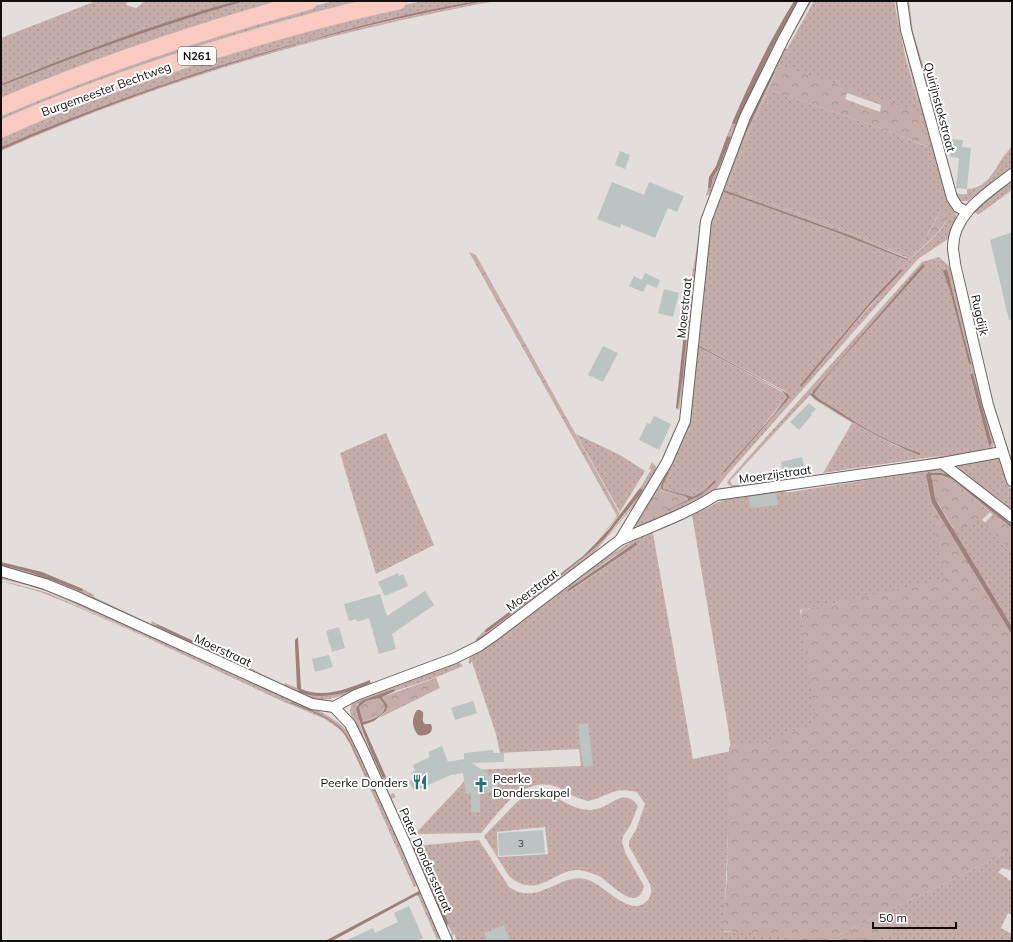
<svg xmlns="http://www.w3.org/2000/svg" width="1013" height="942" viewBox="0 0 1013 942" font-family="Mulish,sans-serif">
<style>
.grass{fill:url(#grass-dots);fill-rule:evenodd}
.forest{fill:url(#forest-crowns);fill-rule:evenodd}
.water{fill:#9f7f79;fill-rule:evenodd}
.building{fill:#bcc3c3}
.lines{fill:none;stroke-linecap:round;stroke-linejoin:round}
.minor-casing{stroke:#696463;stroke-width:12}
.primary-casing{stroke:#bcbcbc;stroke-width:18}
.minor{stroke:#fff;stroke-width:10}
.primary{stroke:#facac1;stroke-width:17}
.labels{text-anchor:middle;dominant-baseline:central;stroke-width:4;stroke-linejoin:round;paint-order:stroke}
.number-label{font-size:10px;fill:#3c3c3b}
.shield{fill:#fff;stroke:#585756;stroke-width:1}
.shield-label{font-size:11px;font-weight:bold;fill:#110f0e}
.street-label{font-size:12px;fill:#110f0e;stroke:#fff}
.poi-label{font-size:12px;fill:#110f0e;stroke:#fff;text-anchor:start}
</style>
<defs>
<pattern id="grass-dots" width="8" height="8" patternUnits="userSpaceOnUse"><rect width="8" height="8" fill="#c5aeaa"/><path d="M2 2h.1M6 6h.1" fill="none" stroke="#a89491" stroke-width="1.8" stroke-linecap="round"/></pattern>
<pattern id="forest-crowns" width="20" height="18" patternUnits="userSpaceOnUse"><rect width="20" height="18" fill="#c5aeaa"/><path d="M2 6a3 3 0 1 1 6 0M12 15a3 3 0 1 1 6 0" fill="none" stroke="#a89491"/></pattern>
</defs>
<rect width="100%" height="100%" fill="#e3dddb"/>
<!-- grass -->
<g class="grass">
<path d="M96 1H128L126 5 136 8 145 1H236C157 26 78 53 1 84V38Z"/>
<path d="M245 1H283L1 99V86C81 53 163 25 245 1Z"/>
<polygon points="334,1 369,1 1,123 1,113 86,79 295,11"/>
<path d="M423 1H478C422 10 367 24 313 39 206 68 103 104 1 147V135L167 72 385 9Z"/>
<path d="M486 1H496C326 32 159 81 1 151V150C26 139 51 128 76 118 208 65 347 27 486 1Z"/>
<polygon points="798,1 800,1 733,137 712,189 711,193 706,196 708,188 711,188 713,177 719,168 731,138 727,136 732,123 736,125 771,50"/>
<path d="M808 1H812L785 47 787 49 814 1H894L905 55 921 113 904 46 895 1H898L907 49 947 199 956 212V217L951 237 918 259 727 475 716 489 715 493 650 523 636 526 632 523 680 436 707 231 736 145ZM779 65 920 115 927 147 891 132 769 89 757 114 727 188 822 222 908 256C924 247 933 222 942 209 943 213 946 217 945 222 943 232 918 252 909 259L854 237 725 190 747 133ZM773 72 775 73 746 133 726 183H725L747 127ZM724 191 790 213 905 257 907 260 833 231ZM902 269 801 386 800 385 878 293 899 271ZM700 346 783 390 788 394 790 397 724 473V472L787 397 782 392 699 347ZM660 490 687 499 645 521Z"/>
<polygon points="905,1 909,1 913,32 932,94 927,94 914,45"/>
<path d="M929 101H931L954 191C958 194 961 195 967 194V189C986 189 994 171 1003 157 1006 153 1009 150 1012 145V167L968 201H959L954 194Z"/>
<polygon points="1012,180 1012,190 978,215 974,211 976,208"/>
<polygon points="698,226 701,230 694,282 690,285 690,293 692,296 686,364 679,410 676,409 683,345 676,408 678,408 683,375 690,304 690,295 688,295 689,283 691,282 700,228 698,227"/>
<path d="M939 257 952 269 975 373 993 437C994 444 994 448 989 452L789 480 788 478C804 480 823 475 840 472 875 467 911 463 945 455L823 473 852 423 815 400 810 395 730 481 732 485H734L777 480 778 483 733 488 727 483 730 478 922 262ZM923 265 925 266 832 370 814 394C820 401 829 405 837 411 863 428 890 443 920 453L896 446 866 430 815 399 812 395 814 390ZM947 269 965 339 969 364 950 291 944 271ZM973 374 992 443 989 446 970 375Z"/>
<polygon points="386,433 434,545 376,574 340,453"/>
<polygon points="576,434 620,455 645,471 620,512"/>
<polygon points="999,457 1012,492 1012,515 952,464"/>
<path d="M652 462 658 469 638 501 591 556 479 641 475 640 485 630 487 633 537 595 536 592 540 590 541 592C553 582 566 573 577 563 602 543 625 517 643 490L640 488 651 470 649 469Z"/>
<path d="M929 467 942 469 955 475 1012 522V525L950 475 941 473 930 474 931 475H941L952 479 1012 528V530L949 479 941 476H931L929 471H925L949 583 800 610 822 732 731 751 724 932H791L792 941H457L454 933 452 936 454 941H452L450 937 452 933 449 927 445 926 410 846 414 843V845L411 846 447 925 449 924 415 846 479 840 509 887C538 907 559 873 585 879 603 882 629 919 647 901 652 895 652 890 650 884L629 846V841L636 830 645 804 637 792C612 786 610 796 588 801 581 799 574 797 568 793 563 791 559 787 554 786 521 777 500 811 481 833L415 834 461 785 472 770 581 766 579 749 500 753 496 734 472 662 469 664V659L472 653 493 640 594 565 645 533 711 501 732 495 775 490ZM924 468V471L791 492H786L785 489ZM724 498 723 500 692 515 728 727 731 751 693 759 653 534 651 535 654 532 652 530 656 528 712 502ZM636 542 637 545 569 592H567L568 589 610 559Z"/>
<polygon points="978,517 1012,542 1012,630 952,529"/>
<path d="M1 565 29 572 80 591 82 592 83 589 94 595V597L151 624 152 621 157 624V626L228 660 230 658 284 685 285 683 297 688 298 691 327 696 350 690 370 683 371 681 372 685C352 692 333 701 312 700L1 568Z"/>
<path d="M1 575 56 592 321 712C334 719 344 725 352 738L417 885 414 887 350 744 342 731 325 719 282 701 141 635 68 603 40 592 1 581 12 583 48 593 158 642 48 592 26 585 1 579ZM290 703C312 712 338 718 350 740L390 832 350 743C336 716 315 715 290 703Z"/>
<path d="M455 662 460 663 463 666 432 679 395 691 394 689 363 700 357 705C359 732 371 755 383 778L386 777V779L384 780 390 795 393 793 396 797 389 800 352 720 350 711 352 702Z"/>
<path d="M539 793C543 793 548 793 551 795 555 796 559 799 562 801 571 806 581 810 591 810 610 810 622 785 638 806L630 826 623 836 622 842 626 854 644 886C637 915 611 883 599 876 594 874 589 872 584 871 558 863 539 903 509 876L484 836 518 801 530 795ZM545 827 548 854 498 857 497 832Z"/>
<path d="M1012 850V871L1002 868 998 872 1012 882V915L1008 913 1001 928 1012 934V941H874L901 927 894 915 888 913C873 920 842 941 827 941L887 911 926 893Z"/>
<polygon points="420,890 440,937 437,940 418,896 420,894 418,891 416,892"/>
</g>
<!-- forest -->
<g class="forest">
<path d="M779 65 919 111 928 147 891 132 769 89 757 114 727 188 822 222 908 256C921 249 935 222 942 208 943 212 946 217 945 221 944 230 917 252 909 259L906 257 724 190 747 133ZM847 93 881 105 880 112 845 99Z"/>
<polygon points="469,252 476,255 620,514 596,543 617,516"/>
<polygon points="925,471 929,471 927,473 932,503 1012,635 1012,850 926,893 887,911 827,941 787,941 785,936 723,931 727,876 729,747 770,740 816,724 801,614 802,610 944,579"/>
<polygon points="933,475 941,476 949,479 990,512 981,521 978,519 966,525 956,533 935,498 930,478"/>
<polygon points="660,489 661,491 685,497 687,500 645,521 638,521 635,519"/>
<polygon points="993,514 1012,530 1012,549 984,524"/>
<polygon points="436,678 440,688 379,718 386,711 384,699 382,697"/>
<path d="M379 698C394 711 375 718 363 722L359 707 366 701Z"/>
<polygon points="888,913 894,915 901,927 874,941 832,941"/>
</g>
<!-- water -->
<g class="water">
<path d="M236 1H245C162 25 81 54 1 86V84C78 53 156 23 236 1Z"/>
<path d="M478 1H486C319 31 156 82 1 150V147C101 104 204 68 310 40 365 24 421 10 478 1Z"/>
<path d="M794 1H798L771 50 736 125 732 123C750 81 770 40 794 1Z"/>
<polygon points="773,72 775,72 746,133 726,184 725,183 747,127"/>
<polygon points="727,136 731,137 719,168 713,177 711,188 708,188 709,177 716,166"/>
<polygon points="724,190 849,235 908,259 907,260 833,231 724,192"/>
<path d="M923 264 925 266 832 370 814 394C820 401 829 405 837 410 863 428 890 443 920 453V455C882 441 849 420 815 399L811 395 814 390Z"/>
<polygon points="901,269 902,271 870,305 801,387 800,385 878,293"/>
<polygon points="947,269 971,364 969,364 950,291 943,271"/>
<polygon points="688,295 690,295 690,304 683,375 678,408 676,408"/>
<polygon points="698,345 783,391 788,394 790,397 724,473 723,472 774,414 787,397 782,391 699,347 689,412"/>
<polygon points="970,374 973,374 992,443 989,446"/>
<polygon points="929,471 930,473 941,473 950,475 1012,525 1012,528 952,479 941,475 931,475 935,498 938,504 1012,627 1012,635 932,503 926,475"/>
<polygon points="667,472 669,472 663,485 663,489 693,497 704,491 715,480 716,482 701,495 655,516 688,500 688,498 685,496 661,489 661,486"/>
<polygon points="640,488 643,490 639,496 604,539 590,552 541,592 540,590 583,556 596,543 609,529"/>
<polygon points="636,542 637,545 568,592 567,592 568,589"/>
<polygon points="1,562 42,572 83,589 82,592 80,591 29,572 1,565"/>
<polygon points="536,592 537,595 486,633 485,630"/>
<polygon points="157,624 230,658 228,660 156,626"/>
<path d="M298 637 301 689C324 699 349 688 370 680V683C350 693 321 701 299 692L297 688 295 645V640Z"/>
<path d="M394 689 395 691 382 697 387 705 386 711 374 721 363 725 386 777 383 778C372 755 362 733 356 708L360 702 363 700ZM379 698C394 711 375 719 363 722L359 707 366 701Z"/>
<path d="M291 702C312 711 338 718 350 740L391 832 350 743C337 718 315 714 290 703Z"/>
<path d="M417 710H420L423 712C424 717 421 721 425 724H431C435 733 426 737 418 735 412 727 411 719 417 710Z"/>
<polygon points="414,845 449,924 446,925 411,846"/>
<polygon points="419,891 420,894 418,896 417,895 332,941 325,941"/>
</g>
<!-- building -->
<g class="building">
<polygon points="951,139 963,140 962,147 971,148 967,189 956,188 959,158 950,157"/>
<polygon points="620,151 630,155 625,169 615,165"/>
<polygon points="612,182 644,195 649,182 684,196 677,212 668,208 655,238 621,224 620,228 597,219"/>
<polygon points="1012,232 1012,319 1009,320 990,240"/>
<polygon points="645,273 660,280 657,288 647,284 643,292 629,286 634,276 642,280"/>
<polygon points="664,289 679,293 673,317 658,313"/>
<polygon points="603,346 618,353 603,382 588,375"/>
<polygon points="809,403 816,409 811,414 812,415 799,430 790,422"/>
<polygon points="654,416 671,424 659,450 639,440 647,423 650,424"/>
<polygon points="802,457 805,471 783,476 781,462"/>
<polygon points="776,493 778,505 750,508 749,497"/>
<polygon points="398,573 399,576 403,574 408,586 385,596 378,582"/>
<polygon points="425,591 434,605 392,634 396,649 379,654 369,618 357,622 356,619 349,621 344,604 380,594 387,616"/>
<polygon points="339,627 345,648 332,652 326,631"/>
<polygon points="329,655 333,667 315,672 312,659"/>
<polygon points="473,701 477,713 455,720 451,708"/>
<polygon points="588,723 593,766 583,767 578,725"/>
<polygon points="442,746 448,762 464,759 464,753 493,750 493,753 504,753 504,762 472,763 497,780 498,786 495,791 480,794 480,812 471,812 471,793 466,794 463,773 451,775 414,791 409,781 414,779 411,773 415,771 413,765 430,757 428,752"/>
<polygon points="543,830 545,853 499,856 498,833"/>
<polygon points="409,906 423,938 416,941 345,941 373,928 375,933 398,922 394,913"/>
<polygon points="504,925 510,941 487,941 484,933"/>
</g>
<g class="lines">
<defs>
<g id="minor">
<polyline points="902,1 906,30 952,198 958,207 967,212"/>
<path d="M1012 174C988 193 953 213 953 248 953 253 955 259 955 264L988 405 1012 481"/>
<polyline points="942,463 1012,517"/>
<path d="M620 540C652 526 687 514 716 495L942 463 1002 452"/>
<polyline points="1,571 45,584 77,597 312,704 334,707 356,695 455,658 479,646 492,637 620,540 667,462 685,421 706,221 745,117 783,40 804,1"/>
<polyline points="334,707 350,724 362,748 405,843 447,941"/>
</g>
<g id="primary">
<path d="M1 107C101 64 204 30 309 1"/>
<path d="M1 129C67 99 136 75 205 53 269 33 333 15 398 1"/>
</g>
</defs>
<!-- minor casing -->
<use href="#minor" class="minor-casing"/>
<!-- primary casing -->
<use href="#primary" class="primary-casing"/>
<!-- minor -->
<use href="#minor" class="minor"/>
<!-- primary -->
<use href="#primary" class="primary"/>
</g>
<!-- icons -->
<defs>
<symbol id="restaurant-bare" viewBox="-9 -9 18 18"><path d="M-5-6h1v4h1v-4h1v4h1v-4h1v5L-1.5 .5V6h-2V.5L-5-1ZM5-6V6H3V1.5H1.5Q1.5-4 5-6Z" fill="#277275" stroke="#fff" stroke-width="2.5" paint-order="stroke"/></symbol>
<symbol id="church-bare" viewBox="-9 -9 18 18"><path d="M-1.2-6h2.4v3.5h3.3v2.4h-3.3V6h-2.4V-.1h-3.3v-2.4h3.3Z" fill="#277275" stroke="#fff" stroke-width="2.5" paint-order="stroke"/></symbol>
</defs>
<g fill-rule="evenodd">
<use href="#restaurant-bare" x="409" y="771" width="22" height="22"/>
<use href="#church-bare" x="470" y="774" width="22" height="22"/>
</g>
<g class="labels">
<!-- number labels -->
<g class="number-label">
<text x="521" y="843">3</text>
</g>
<!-- shield labels -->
<rect class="shield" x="178" y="47" width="38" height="18" rx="3"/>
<g class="shield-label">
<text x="197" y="56">N261</text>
</g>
<!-- street labels -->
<g class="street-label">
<text transform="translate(106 89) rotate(-20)">Burgemeester Bechtweg</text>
<text transform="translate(940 107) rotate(75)">Quirijnstokstraat</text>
<text transform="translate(684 308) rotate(-84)">Moerstraat</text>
<text transform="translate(980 315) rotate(77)">Rugdijk</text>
<text transform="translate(775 474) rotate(-8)">Moerzijstraat</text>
<text transform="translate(532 590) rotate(-37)">Moerstraat</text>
<text transform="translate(223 650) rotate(25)">Moerstraat</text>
<text transform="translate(426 860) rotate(66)">Pater Dondersstraat</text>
</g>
<!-- poi labels -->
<g class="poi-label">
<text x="493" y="778">Peerke<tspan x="493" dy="14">Donderskapel</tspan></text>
<text x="408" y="782" text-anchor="end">Peerke Donders</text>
</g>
</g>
<!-- border -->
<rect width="1013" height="942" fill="none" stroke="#110f0e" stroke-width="4"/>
<!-- scale -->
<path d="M873 922v6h83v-6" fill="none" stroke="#110f0e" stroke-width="2"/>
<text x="879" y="922" font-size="12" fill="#110f0e" stroke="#ffffff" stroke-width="3" paint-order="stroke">50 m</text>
</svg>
